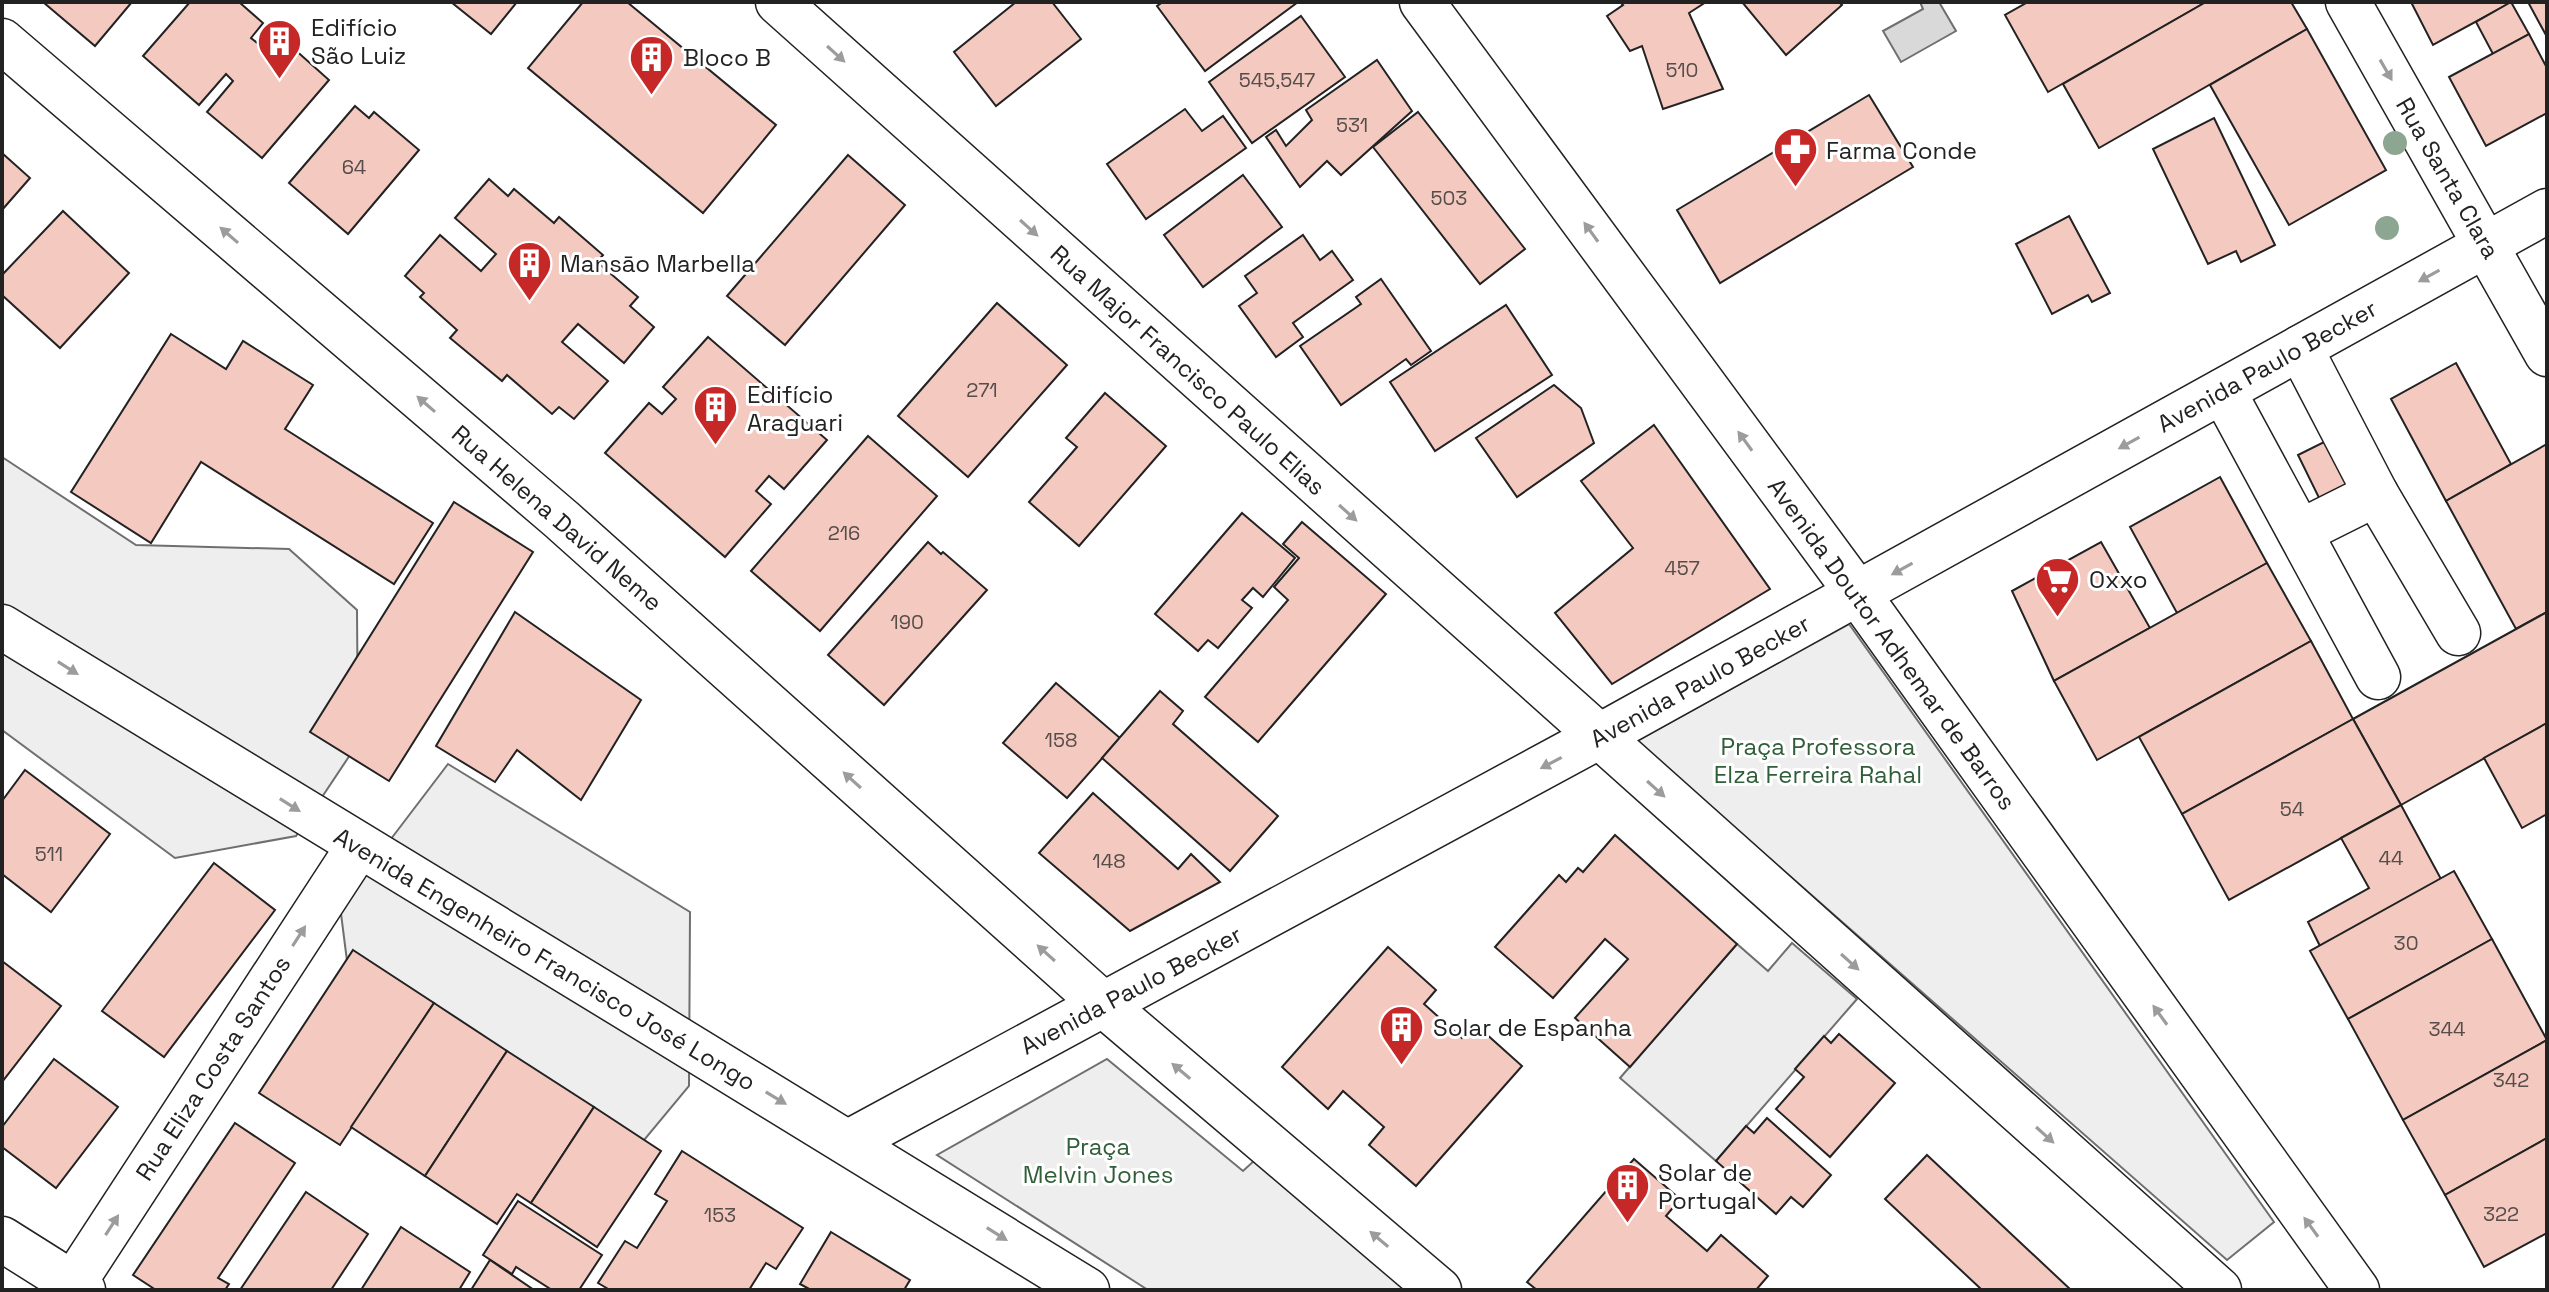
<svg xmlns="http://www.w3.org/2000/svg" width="2549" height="1292" viewBox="0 0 2549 1292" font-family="'Space Grotesk',sans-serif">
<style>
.green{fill:#eee;stroke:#6f6f6f;stroke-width:2}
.parking{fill:#ededed;stroke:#6f6f6f;stroke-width:2}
.water{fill:#d9d9d9;stroke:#6f6f6f;stroke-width:2}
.building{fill:#f3c9c0;stroke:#222;stroke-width:2}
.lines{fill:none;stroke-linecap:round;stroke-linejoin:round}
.minor-casing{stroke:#222;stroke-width:47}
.minor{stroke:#fff;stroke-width:44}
.tree{fill:#8da692}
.oneway{fill:#9c9c9c}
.labels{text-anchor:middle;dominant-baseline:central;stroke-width:6;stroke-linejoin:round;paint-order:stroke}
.number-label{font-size:20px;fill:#564c4a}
.poi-label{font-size:24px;fill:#222;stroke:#fff;text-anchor:start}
.street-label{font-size:24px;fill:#222;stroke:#fff}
.park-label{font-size:24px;fill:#2f5e38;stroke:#fff}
</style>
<rect width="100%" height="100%" fill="#fff"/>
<!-- green -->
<g class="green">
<polygon points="2,457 136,545 289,549 357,610 358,743 296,836 175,858 2,730"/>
<polygon points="1849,624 2274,1222 2227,1260 1636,741"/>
<polygon points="448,764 690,912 689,1086 635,1151 352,1000 340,906"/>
<polygon points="1107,1059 1243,1171 1256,1159 1412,1290 1148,1290 937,1155"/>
</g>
<!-- parking -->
<polygon class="parking" points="1792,943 1857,999 1716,1161 1620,1078 1737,944 1768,971"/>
<!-- water -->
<polygon class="water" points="1920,2 1939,2 1956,31 1901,62 1883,31 1923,9"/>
<!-- building -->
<g class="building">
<polygon points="43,2 132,2 95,46"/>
<polygon points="190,2 239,2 263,23 251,38 261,46 274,31 329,80 262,158 207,112 233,81 226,74 199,105 143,56"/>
<polygon points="451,2 517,2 491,34"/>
<polygon points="583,2 627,2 776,125 703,213 528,68"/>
<polygon points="1016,2 1052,2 1081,39 996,106 954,52"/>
<polygon points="1163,2 1298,2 1205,71 1157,6"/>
<polygon points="1620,2 1706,2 1689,13 1723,89 1663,109 1642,46 1630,51 1607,16 1623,5"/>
<polygon points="1742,2 1839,2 1842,5 1786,55"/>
<polygon points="2028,2 2206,2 2048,92 2005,15"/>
<polygon points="2206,2 2291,2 2307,29 2099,148 2063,84"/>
<polygon points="2411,2 2512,2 2433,45"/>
<polygon points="2511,2 2529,34 2493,54 2476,22"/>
<polygon points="2528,2 2547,2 2547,37"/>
<polygon points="1301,16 1345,77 1252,143 1209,82"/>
<polygon points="2307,29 2386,170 2289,225 2210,85"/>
<polygon points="2529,34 2547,68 2547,113 2486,146 2449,77"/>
<polygon points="1377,60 1412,111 1341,175 1327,161 1300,187 1266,137 1276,130 1286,146 1312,120 1306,110"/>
<polygon points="1869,95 1913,167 1720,283 1677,210"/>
<polygon points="355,106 369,118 374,112 419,150 348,234 289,183"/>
<polygon points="1185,109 1202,131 1223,116 1246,148 1146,219 1107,164"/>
<polygon points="1418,112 1525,249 1480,284 1373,147"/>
<polygon points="2214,118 2275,245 2241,262 2236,251 2208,264 2153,149"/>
<polygon points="2,153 30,178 2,210"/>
<polygon points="848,155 905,205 785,345 727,296"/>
<polygon points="1243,175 1282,227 1203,287 1164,235"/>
<polygon points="489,179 508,196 514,189 554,223 559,217 603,255 597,262 638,297 630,306 654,327 624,363 578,324 562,342 608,381 574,419 559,407 552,414 507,375 502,381 450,338 457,330 420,297 424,293 405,276 440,235 481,271 496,254 455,218"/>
<polygon points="63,211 129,273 60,348 2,295 2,275"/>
<polygon points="2069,216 2110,293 2092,302 2088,295 2052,314 2016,244"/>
<polygon points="1303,235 1320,260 1332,251 1353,280 1293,323 1303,337 1276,357 1239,306 1257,293 1245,276"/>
<polygon points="1381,279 1431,351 1411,365 1406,359 1341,405 1300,346 1361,304 1356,297"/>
<polygon points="997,303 1067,365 968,477 898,416"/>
<polygon points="1506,305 1552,375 1435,451 1390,382"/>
<polygon points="171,334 226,369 243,341 313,385 285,429 433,523 394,584 201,462 151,543 71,492"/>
<polygon points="708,337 827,440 784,489 769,476 756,491 771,504 725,557 605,453 649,403 662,414 676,399 663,387"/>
<polygon points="2456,363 2511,464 2446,501 2391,399"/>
<polygon points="1554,385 1581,408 1594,443 1517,497 1476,438"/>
<polygon points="1105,393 1166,446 1079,546 1029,502 1077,447 1066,438"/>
<polygon points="1654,425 1770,589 1612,684 1555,613 1633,548 1581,481"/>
<polygon points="868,436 937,496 820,631 751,571"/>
<polygon points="2328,440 2353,490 2323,506 2298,455"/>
<polygon points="2547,444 2547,612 2516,629 2446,501"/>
<polygon points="2220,477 2267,563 2177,613 2130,527"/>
<polygon points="454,502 533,552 389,781 310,732"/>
<polygon points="1242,513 1295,558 1263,597 1253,588 1242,600 1252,608 1218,648 1208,640 1198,651 1155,614"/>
<polygon points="1302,522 1386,594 1258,742 1205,697 1288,600 1274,587 1299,558 1283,544"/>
<polygon points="928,542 941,554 943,552 987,590 884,705 828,655"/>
<polygon points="2101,542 2150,628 2054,681 2012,591"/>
<polygon points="2267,563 2311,641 2097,760 2054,681"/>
<polygon points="515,612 641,700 581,800 517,750 495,782 436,746"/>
<polygon points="2547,612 2547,723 2401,805 2353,719"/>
<polygon points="2311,641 2353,719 2182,814 2139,737"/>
<polygon points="1056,683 1120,738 1067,798 1003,743"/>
<polygon points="1160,691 1183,711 1173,724 1278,816 1230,871 1102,758"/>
<polygon points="2353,719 2401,805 2229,900 2182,814"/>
<polygon points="2547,723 2547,814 2522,828 2484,758"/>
<polygon points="25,770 110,834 51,912 2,874 2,801"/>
<polygon points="1093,793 1178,869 1191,854 1220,882 1130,931 1039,853"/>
<polygon points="2401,805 2441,879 2320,946 2308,922 2369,888 2341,838"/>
<polygon points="1615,835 1737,944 1630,1067 1575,1018 1628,959 1605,939 1553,998 1495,947 1559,875 1566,882 1578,868 1583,872"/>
<polygon points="214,863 275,910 164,1057 102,1011"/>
<polygon points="2454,871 2492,939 2348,1019 2310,951"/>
<polygon points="2492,939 2547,1040 2403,1120 2348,1019"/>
<polygon points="1388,947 1436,990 1424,1004 1462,1038 1475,1024 1522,1066 1416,1186 1369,1145 1384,1127 1343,1091 1328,1109 1282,1067"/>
<polygon points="353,950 434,1003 340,1145 259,1093"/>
<polygon points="2,961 61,1006 2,1082"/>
<polygon points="434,1003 507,1051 425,1176 351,1127"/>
<polygon points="1839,1034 1895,1083 1830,1157 1776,1109 1804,1077 1795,1069 1824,1036 1831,1043"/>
<polygon points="2547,1040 2547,1138 2445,1195 2403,1120"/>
<polygon points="507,1051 594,1107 531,1203 517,1194 497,1224 425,1176"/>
<polygon points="54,1059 118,1107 56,1188 2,1147 2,1127"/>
<polygon points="594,1107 661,1151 597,1247 531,1203"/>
<polygon points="1767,1118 1831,1175 1803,1207 1791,1197 1776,1214 1716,1161 1746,1126 1754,1133"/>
<polygon points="235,1123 295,1163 218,1278 229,1284 225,1290 156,1290 133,1275"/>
<polygon points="2547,1138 2547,1233 2484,1267 2445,1195"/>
<polygon points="682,1151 803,1228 776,1269 766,1263 749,1290 610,1290 598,1283 625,1241 637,1248 667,1201 655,1194"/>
<polygon points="1927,1155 2071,1290 1982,1290 1885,1199"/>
<polygon points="1634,1159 1680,1199 1666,1216 1707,1251 1721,1235 1768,1276 1756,1290 1537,1290 1527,1282"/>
<polygon points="306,1192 368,1234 331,1290 240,1290"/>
<polygon points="518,1201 602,1255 579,1290 552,1290 516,1267 512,1274 483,1255"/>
<polygon points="401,1227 470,1272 459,1290 361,1290"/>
<polygon points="831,1232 910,1280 904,1290 811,1290 800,1284"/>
<polygon points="490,1260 534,1290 471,1290"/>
</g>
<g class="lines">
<defs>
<g id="minor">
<polyline points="778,2 2219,1290"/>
<polyline points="1422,2 1858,594 2357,1290"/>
<polyline points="2348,2 2547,354"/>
<polyline points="2,41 562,520 1104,1005 1439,1290"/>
<polyline points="2300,348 2376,494 2458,633"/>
<polyline points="2223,391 2378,677"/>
<polyline points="2300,532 2376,494"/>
<path d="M2 627C363 850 727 1066 1087 1290"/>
<polyline points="849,1142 1598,737 2547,211"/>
<polyline points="2,1239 83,1290"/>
<polyline points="69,1290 358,847"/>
</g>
</defs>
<!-- minor casing -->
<use href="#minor" class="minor-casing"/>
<!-- minor -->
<use href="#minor" class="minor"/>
</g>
<!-- trees -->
<g class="tree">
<circle cx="2395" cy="143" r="12"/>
<circle cx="2387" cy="228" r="12"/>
</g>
<!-- one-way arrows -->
<defs><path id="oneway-solid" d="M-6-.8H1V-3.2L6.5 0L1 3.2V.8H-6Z" transform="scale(2)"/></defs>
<g class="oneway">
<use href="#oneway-solid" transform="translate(836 54) rotate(42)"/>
<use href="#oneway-solid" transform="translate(2386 70) rotate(60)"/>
<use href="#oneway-solid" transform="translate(1029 228) rotate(42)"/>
<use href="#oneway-solid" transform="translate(1591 232) rotate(-126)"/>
<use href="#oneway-solid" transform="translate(229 235) rotate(-139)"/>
<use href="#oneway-solid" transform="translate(2429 276) rotate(151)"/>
<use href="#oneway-solid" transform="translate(426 404) rotate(-139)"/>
<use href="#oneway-solid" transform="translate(1745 441) rotate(-126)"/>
<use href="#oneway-solid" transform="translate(2129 443) rotate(151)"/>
<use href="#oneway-solid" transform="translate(1348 513) rotate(42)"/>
<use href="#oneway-solid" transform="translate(1902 569) rotate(151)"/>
<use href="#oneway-solid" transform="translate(68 668) rotate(32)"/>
<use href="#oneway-solid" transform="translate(1551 763) rotate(152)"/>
<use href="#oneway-solid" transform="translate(852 780) rotate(-138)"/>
<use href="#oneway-solid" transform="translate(1656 789) rotate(42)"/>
<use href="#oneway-solid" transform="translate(290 805) rotate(32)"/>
<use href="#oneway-solid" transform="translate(299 936) rotate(-57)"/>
<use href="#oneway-solid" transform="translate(1046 953) rotate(-138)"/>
<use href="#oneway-solid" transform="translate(1850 962) rotate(42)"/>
<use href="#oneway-solid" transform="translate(2160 1015) rotate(-126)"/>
<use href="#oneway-solid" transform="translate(1181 1071) rotate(-140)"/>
<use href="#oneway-solid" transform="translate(776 1098) rotate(31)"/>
<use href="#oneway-solid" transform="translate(2045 1135) rotate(42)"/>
<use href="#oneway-solid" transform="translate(112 1225) rotate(-57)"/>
<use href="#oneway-solid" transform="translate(2311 1227) rotate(-126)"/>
<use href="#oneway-solid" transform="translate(997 1234) rotate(32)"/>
<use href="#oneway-solid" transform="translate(1379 1239) rotate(-140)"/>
</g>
<!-- icons -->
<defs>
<symbol id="building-pin" viewBox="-11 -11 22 30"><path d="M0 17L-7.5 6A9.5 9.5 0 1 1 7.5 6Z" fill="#c62828" stroke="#fff"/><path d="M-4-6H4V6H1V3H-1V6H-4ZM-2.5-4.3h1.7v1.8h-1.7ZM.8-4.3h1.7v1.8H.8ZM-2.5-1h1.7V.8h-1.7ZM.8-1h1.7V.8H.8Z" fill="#fff"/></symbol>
<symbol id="pharmacy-pin" viewBox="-11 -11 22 30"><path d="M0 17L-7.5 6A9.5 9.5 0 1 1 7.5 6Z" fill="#c62828" stroke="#fff"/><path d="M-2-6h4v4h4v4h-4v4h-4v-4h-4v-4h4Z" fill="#fff"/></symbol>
<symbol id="supermarket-pin" viewBox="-11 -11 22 30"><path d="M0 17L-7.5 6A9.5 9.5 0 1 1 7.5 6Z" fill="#c62828" stroke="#fff"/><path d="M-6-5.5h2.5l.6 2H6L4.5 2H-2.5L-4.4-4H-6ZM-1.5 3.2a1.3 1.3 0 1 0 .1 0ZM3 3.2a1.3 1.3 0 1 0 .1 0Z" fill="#fff"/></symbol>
</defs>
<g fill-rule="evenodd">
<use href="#building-pin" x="254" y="16" width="51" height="69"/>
<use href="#building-pin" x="626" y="32" width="51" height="69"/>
<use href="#pharmacy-pin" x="1770" y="124" width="51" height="69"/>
<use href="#building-pin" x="504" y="238" width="51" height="69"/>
<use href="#building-pin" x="690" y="382" width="51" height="69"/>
<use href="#supermarket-pin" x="2032" y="554" width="51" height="69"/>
<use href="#building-pin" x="1376" y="1002" width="51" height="69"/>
<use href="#building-pin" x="1602" y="1160" width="51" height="69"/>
</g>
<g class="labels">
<!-- number labels -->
<g class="number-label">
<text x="1682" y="70">510</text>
<text x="1277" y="80">545,547</text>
<text x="1352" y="125">531</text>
<text x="354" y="167">64</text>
<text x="1449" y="198">503</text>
<text x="982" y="390">271</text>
<text x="844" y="533">216</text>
<text x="1682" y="568">457</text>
<text x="907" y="622">190</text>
<text x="1061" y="740">158</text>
<text x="2292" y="809">54</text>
<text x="49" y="854">511</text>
<text x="2391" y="858">44</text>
<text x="1109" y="861">148</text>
<text x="2406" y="943">30</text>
<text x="2447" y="1029">344</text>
<text x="2511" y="1080">342</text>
<text x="2501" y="1214">322</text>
<text x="720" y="1215">153</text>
</g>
<!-- poi labels -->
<g class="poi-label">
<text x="311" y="27">Edifício<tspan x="311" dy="28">São Luiz</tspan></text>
<text x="683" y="57">Bloco B</text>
<text x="1826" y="150">Farma Conde</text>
<text x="560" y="263">Mansāo Marbella</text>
<text x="747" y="394">Edifício<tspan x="747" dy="28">Araguari</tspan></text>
<text x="2089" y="579">Oxxo</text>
<text x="1433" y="1027">Solar de Espanha</text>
<text x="1658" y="1172">Solar de<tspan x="1658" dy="28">Portugal</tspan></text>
</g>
<!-- street labels -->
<g class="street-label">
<text transform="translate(2448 178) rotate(60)">Rua Santa Clara</text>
<text transform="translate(2267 366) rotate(-29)">Avenida Paulo Becker</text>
<text transform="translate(1188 370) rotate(42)">Rua Major Francisco Paulo Elias</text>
<text transform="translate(557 518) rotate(41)">Rua Helena David Neme</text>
<text transform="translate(1892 644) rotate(54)">Avenida Doutor Adhemar de Barros</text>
<text transform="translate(1700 681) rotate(-29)">Avenida Paulo Becker</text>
<text transform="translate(545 959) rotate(31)">Avenida Engenheiro Francisco José Longo</text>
<text transform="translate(1131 990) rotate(-28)">Avenida Paulo Becker</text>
<text transform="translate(213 1068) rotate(-57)">Rua Eliza Costa Santos</text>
</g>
<!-- park labels -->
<g class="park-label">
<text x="1818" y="746">Praça Professora<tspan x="1818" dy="28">Elza Ferreira Rahal</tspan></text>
<text x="1098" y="1146">Praça<tspan x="1098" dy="28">Melvin Jones</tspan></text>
</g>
</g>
<!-- border -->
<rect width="2549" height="1292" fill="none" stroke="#222222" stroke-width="8"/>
</svg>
